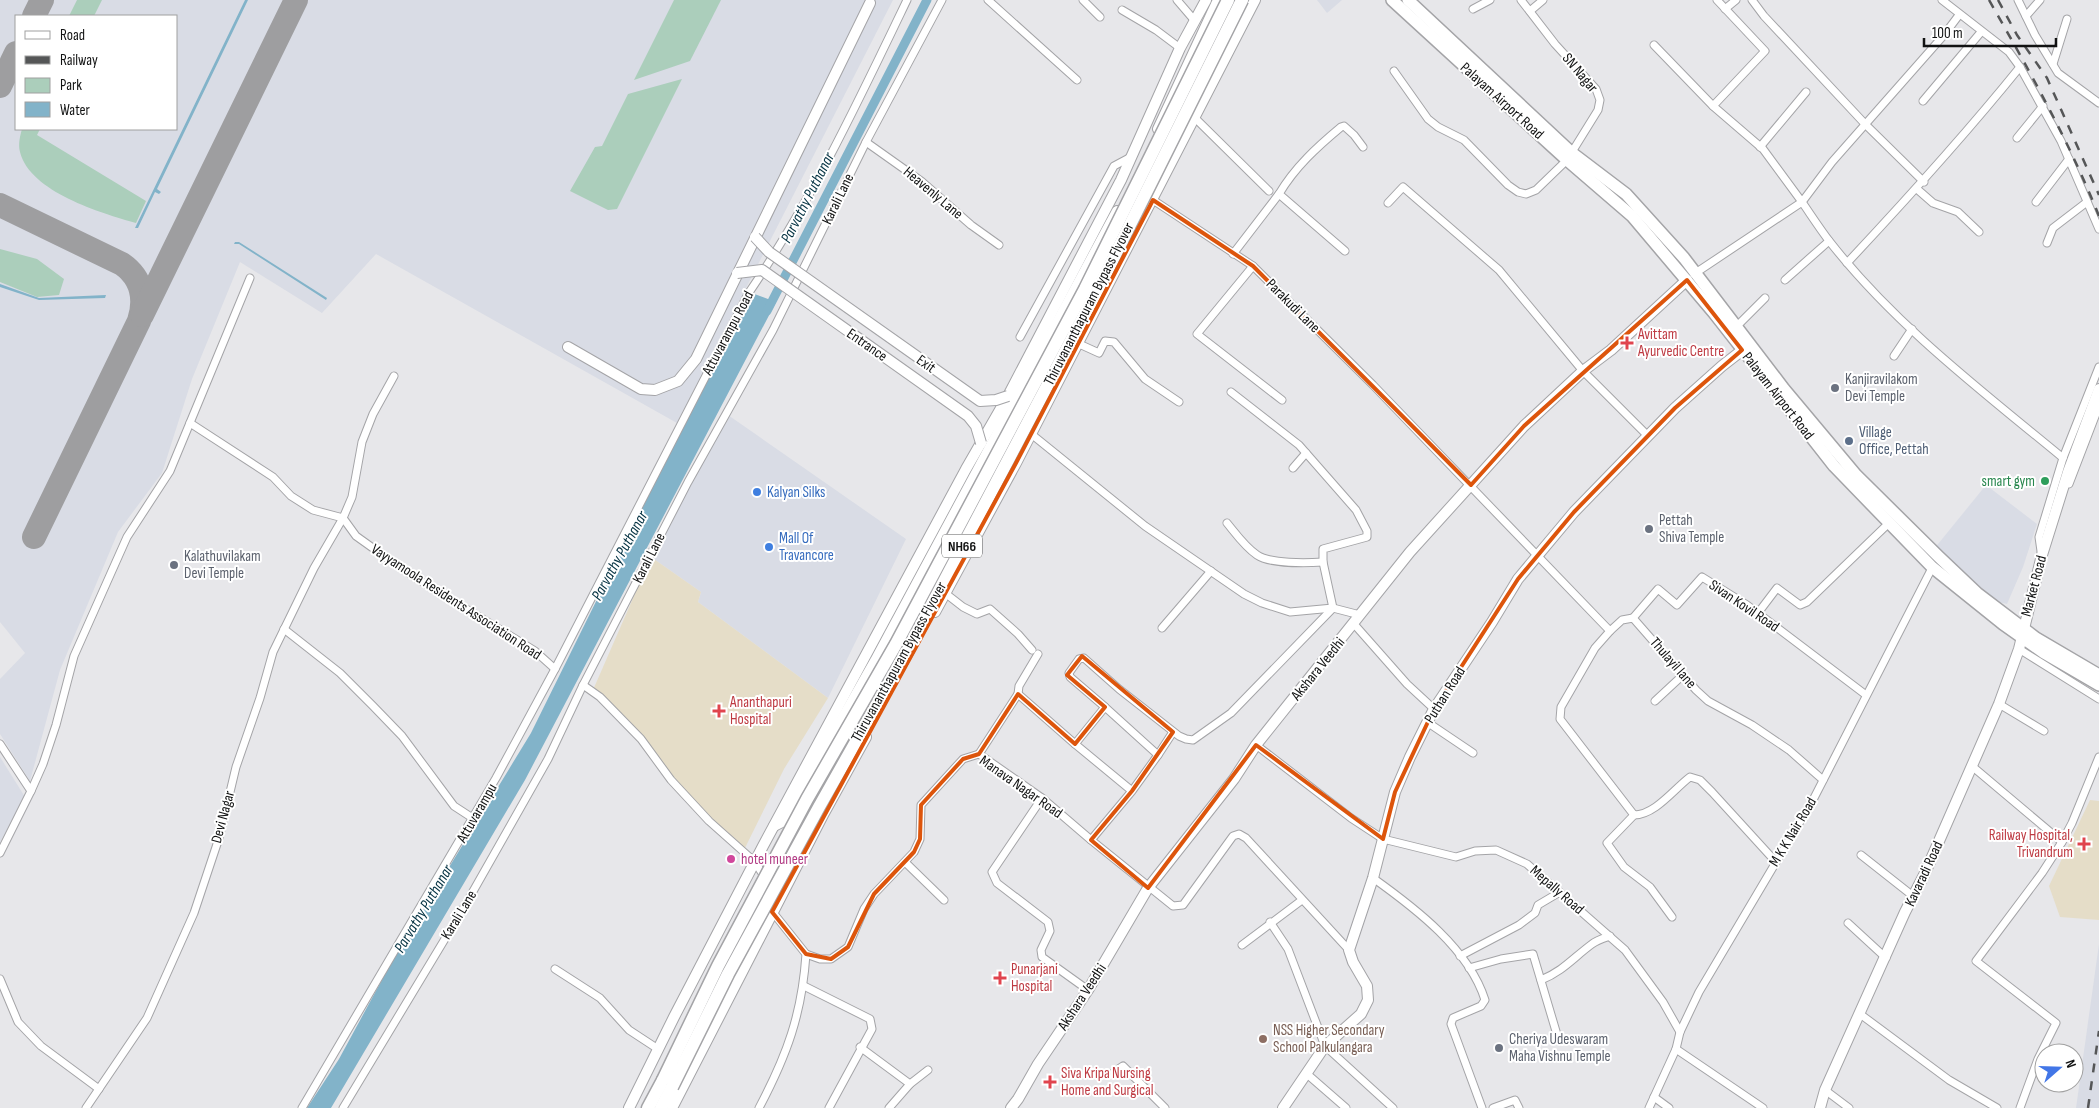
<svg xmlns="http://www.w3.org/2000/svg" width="2099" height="1108" viewBox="0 0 2099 1108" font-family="'Sofia Sans Condensed',sans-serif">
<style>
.built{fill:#d9dce5;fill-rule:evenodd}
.medical{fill:#e5ddc8}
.green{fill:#abcebb}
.water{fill:#82b3c9}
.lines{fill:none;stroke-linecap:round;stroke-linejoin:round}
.canal{stroke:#82b3c9;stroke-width:9}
.taxiway{stroke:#9e9ea0;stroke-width:24}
.street-casing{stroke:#a4a4a7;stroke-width:9}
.secondary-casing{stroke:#a4a4a7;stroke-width:12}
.primary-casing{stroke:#a4a4a7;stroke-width:14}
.highway-casing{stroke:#a4a4a7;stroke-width:15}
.street{stroke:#fff;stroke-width:7}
.secondary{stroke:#fff;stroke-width:10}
.primary{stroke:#fff;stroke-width:11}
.highway{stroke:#fff;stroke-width:12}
.rail{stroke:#555657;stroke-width:2.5;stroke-dasharray:9 9;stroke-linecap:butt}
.secondary-bridge-casing{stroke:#a4a4a7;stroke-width:12;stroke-linecap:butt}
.highway-bridge-casing{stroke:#a4a4a7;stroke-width:15;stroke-linecap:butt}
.secondary-bridge{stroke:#fff;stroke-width:10}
.highway-bridge{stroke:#fff;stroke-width:12}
.marked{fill:none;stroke:#dd550c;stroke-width:4;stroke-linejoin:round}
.health-dot{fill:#e0444e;stroke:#fff;stroke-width:2}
.worship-dot{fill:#6b7280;stroke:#fff;stroke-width:2}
.service-dot{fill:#5c6f8a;stroke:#fff;stroke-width:2}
.leisure-dot{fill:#2e9e5b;stroke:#fff;stroke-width:2}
.shop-dot{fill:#3f7fe0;stroke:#fff;stroke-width:2}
.hotel-dot{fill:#d1479c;stroke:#fff;stroke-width:2}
.education-dot{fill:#8d6e63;stroke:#fff;stroke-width:2}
.labels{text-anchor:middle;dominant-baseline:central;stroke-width:4;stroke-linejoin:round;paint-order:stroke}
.shield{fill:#fff;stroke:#585959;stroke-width:1}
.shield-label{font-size:14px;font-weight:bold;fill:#111212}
.street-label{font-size:15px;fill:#111212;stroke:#fff}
.health-label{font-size:15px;fill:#be3a42;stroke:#fff;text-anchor:start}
.worship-label{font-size:15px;fill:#5b616d;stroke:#fff;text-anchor:start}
.service-label{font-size:15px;fill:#4e5e75;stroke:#fff;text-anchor:start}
.leisure-label{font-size:15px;fill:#27864d;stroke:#fff;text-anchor:end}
.shop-label{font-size:15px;fill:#366cbe;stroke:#fff;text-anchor:start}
.hotel-label{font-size:15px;fill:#b23c85;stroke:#fff;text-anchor:start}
.education-label{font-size:15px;fill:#785e54;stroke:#fff;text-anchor:start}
.water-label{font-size:16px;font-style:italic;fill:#023040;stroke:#fff}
</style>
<rect width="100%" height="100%" fill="#e7e7ea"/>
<!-- built -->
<g class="built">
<path d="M0 0H893L677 423 376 254 322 313 240 262 192 379 162 473 118 532 60 670 30 781 0 734V679L25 653 0 622ZM16 16H176V129H16Z"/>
<polygon points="1317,0 1342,0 1327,13"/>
<polygon points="728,415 906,539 828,698 698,602 701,592 651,557"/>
<polygon points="1986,485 2037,524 2023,567 2007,604 1991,600 1934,549"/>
<polygon points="0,757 25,797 0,842"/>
<polygon points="2099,944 2099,1108 2076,1108"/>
</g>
<!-- medical -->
<g class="medical">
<polygon points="651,557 701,592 698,602 828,698 784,769 744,850 671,781 632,724 593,690"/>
<polygon points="2090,800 2099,801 2099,920 2060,917 2049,886"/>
</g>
<!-- green -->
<g class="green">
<polygon points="77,0 102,0 94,16 69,16"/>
<polygon points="674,0 721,0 690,61 634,80"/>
<polygon points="682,79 617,209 608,210 570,191 595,147 602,146 628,94"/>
<path d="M22 129H40L37 135 146 201 136 223C101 213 30 192 20 152 18 144 20 136 22 129Z"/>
<polygon points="0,249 37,259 64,279 59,295 37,297 0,282"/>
</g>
<!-- water -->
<g class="water">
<polygon points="245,0 248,0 157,189 161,192 159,194 155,192 138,228 135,228"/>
<polygon points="235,242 239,242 327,298 326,300 239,244 234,244"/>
<polygon points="0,284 39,298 106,295 105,298 39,300 0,287"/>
<polygon points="749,292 776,302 525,780 331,1108 307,1108 339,1059 396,954 531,733"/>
</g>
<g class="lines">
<!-- canal -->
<polyline class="canal" points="767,311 927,0"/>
<!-- taxiway -->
<g class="taxiway">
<polyline points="34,16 42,0"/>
<polyline points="0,86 16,53"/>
<path d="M0 205 122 264C142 278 146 299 139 321L34 537"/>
<polyline points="142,315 296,0"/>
</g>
<defs>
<g id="street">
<polyline points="988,0 1077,80"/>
<polyline points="1083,0 1100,17"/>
<polyline points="1177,0 1195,21"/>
<polyline points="1752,0 1764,16 1866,125 1924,182"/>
<polyline points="1942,0 2009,52 2020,67 2061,141 2099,229"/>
<polyline points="2018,0 2035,35 2058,73 2099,103"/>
<polyline points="1473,9 1490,0"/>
<polyline points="1725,9 1736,0"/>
<polyline points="1122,10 1156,30 1180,48"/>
<polyline points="1530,11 1543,0"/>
<polyline points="2026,16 2040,0"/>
<polyline points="1654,45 1713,106 1763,149 1802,202 1832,162 1944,35 1959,15"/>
<polyline points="2053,64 2067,19"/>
<polyline points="1394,71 1428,119 1438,127 1464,140 1508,185 1518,192 1526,194 1536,190 1567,160 1598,110 1600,100 1596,89 1555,44 1521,0"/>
<polyline points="1923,101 1981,32"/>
<polyline points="1713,106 1765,51 1717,0"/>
<polyline points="1194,117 1269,191"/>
<polyline points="2017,138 2043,106"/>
<polyline points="866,142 921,181 971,225 999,245"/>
<polyline points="1760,147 1806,92"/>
<polyline points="1917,189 1933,203 1958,212 1979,232"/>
<polyline points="1153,200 1253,266"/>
<polyline points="2036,202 2069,159"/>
<polyline points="1388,203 1403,187 1499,270 1583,371 1648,436"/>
<polyline points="2047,243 2053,228 2087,202"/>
<path d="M1345 251 1279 194C1295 167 1317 147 1341 127L1344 126 1354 135 1363 147"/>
<polyline points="1233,254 1279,194"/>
<path d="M1847 263C1907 199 1965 135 2020 67"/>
<path d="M1694 274 1802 202C1811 215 1820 229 1830 242 1895 325 1982 391 2063 458"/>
<polyline points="1785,280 1829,241"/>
<polyline points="1737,326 1765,298"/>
<polyline points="1020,337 1114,166 1129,158"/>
<polyline points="1077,343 1099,353 1105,341 1114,342 1145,379 1179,402"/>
<polyline points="1894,356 1912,329"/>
<polyline points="1282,400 1197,334 1253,266 1373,385 1610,631 1622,620 1633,618 1696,690 1708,701 1752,725 1789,750 1823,780"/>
<polyline points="190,423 273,477 291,496 313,510 343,518 356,536 377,551 419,580 535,651 555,669"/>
<polyline points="1030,433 1145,526 1244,594 1262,603 1290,612 1333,608 1360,615"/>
<polyline points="1293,468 1306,453"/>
<polyline points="2069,484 2099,406"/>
<path d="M1227 523C1236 534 1245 547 1257 555 1270 564 1307 563 1323 562"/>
<polyline points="2041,551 2039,537 2063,458 2099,367"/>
<polyline points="945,593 963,607 977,614 990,609 1018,634 1032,650"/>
<polyline points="1758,613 1777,588 1800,605 1807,602 1890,522"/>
<polyline points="1633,618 1658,589 1677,605 1702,577 1747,605 1866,695"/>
<polyline points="1354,624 1407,684 1434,709"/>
<polyline points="1162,628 1211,571"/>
<polyline points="284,629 340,673 373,706 402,736 454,806 474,819"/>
<path d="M1610 631 1595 648 1561 707 1560 719 1634 815C1655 815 1674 789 1690 777L1700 780 1712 792 1775 861"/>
<polyline points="2019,649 2099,699"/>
<polyline points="583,685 600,697 641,739 671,780 709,821 755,862 762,873 777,881 781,879"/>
<polyline points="1018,694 1075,744"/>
<polyline points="1655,701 1683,675"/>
<polyline points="1999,704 2044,731"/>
<polyline points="1105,707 1070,677 1069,673 1079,659 1084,658 1119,689 1179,736 1186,739 1193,740 1231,713 1333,608 1323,562 1323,549 1367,537 1367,531 1356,510 1299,445 1231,392"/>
<polyline points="1427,722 1473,753"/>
<polyline points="0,744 31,791 0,853"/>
<polyline points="1256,745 1351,818 1383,839 1456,857 1475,851 1496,850 1527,864 1625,950 1663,1002 1680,1032"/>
<polyline points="979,754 1018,694 1019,686 1038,654"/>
<polyline points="1158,755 1173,732"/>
<polyline points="1973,767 2062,842 2042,873 1976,961 2056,1023 2038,1059 2020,1108"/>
<polyline points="31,791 43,764 56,725 74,656 127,537 170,471 250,278"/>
<polyline points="1042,798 992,872 997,883 1048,922 1050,931 1041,950 1042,957 1088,990"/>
<polyline points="1634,815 1607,843 1624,867 1650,887 1672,917"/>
<polyline points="1091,840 1132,791 1075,744 1105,707 1158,755 1132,791"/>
<polyline points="2062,842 2072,823 2099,757"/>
<polyline points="1861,855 1913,896"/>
<polyline points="906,863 944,900"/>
<path d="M1373 878C1415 908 1469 949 1485 1000L1481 1006 1453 1018 1451 1024 1482 1108"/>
<polyline points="1270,922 1288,949 1325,1046 1393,1108"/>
<polyline points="1848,923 1886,958"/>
<polyline points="1242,945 1302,900"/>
<polyline points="806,954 820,959 831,959 848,947 864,909 874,894 914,852 920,839 921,805 963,759 979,754 1042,798 1091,840 1173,906 1183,905 1233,836 1239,834 1246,838 1349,950"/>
<polyline points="1460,956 1519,925 1535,913 1538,905 1560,892"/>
<polyline points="1469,968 1501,959 1533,954 1558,1038"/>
<polyline points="555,969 600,998 629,1030 658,1049"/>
<polyline points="0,979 18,1022 41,1046 99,1089"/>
<path d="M1541 980C1563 971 1573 958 1592 944 1597 940 1604 938 1610 936"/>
<polyline points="804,986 870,1019 872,1029 829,1108"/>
<polyline points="1860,1014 1949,1080 1997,1108"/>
<polyline points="860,1047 910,1084"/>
<polyline points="1676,1049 1763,1108"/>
<polyline points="1114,1072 1123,1066 1165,1108"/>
<polyline points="1307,1074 1346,1108"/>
<polyline points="1825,1090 1849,1108"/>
<polyline points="1654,1097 1669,1108"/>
<polyline points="86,1108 147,1018 194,913 219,838 236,767 260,698 273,652 314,568 343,518 352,497 362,442 373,414 394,376"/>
<path d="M302 1108 496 778 555 669 748 294C811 202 859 100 907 0"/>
<polyline points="343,1108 463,909 548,759 583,685 688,482 773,330 866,142 942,0"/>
<path d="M759 1108C787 1055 802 1014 806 954L771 910"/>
<polyline points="889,1108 910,1084 928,1070"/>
<polyline points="1493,1108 1515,1100 1519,1108"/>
<polyline points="1649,1108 1676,1049 1680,1032 1699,992 1814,798 1933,566"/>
</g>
<g id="secondary">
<polyline points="1158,129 1218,0"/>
<polyline points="568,347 641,389 655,390 678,381 696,359 870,3"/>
<polyline points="935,612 1016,463 1255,0"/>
<polyline points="774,826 784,821 875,661 1117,211"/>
<polyline points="629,1108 674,1017 763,846 966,469 1008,396 1121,180 1180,48 1206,0"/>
<polyline points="672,1108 824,813 866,737"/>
<polyline points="1011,1108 1018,1099 1038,1064 1088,990 1148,888 1234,779 1256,745 1410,552 1524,426 1583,371 1611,350 1687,280"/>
<polyline points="1283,1108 1325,1046 1361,1014 1368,1000 1367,986 1353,962 1349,950 1373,878 1395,792 1410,757 1434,709 1492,622 1518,579 1574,512 1675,408 1722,366 1749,345"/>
<polyline points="1820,1108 1825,1090 1905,912 1925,873 1999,704 2019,649 2042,555 2068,472 2099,389"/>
</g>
<g id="primary">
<polyline points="1392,0 1567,160 1632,216 1714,313 1834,466 1932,567 2003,624 2044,653 2099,685"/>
<polyline points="1408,0 1572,153 1626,194 1684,258 1784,389 1856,475 1939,557 1977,593 2036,638 2099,675"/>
</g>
<g id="highway">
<polyline points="648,1108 663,1080"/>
<polyline points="661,1108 672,1087"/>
</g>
</defs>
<!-- street casing -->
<use href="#street" class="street-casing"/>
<!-- secondary casing -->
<use href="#secondary" class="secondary-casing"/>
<!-- primary casing -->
<use href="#primary" class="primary-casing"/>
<!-- highway casing -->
<use href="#highway" class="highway-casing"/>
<!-- street -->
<use href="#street" class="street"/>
<!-- secondary -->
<use href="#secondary" class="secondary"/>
<!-- primary -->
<use href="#primary" class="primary"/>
<!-- highway -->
<use href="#highway" class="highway"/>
<!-- rail -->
<g class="rail">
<path d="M1989 0C2029 70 2069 141 2099 216"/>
<polyline points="1998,0 2017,35 2047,78 2099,195"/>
<polyline points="2088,1108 2099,1031"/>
</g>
<defs>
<g id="secondary-bridge">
<polyline points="755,237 769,252 980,401 996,400 1008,396"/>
<polyline points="737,273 762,270 968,416 976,426 981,443"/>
</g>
<g id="highway-bridge">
<polyline points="663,1080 718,966 807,799 896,644 1085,289 1228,0"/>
<polyline points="672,1087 728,974 819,807 909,648 1096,293 1242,0"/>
</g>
</defs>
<!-- secondary-bridge casing -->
<use href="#secondary-bridge" class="secondary-bridge-casing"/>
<!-- highway-bridge casing -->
<use href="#highway-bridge" class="highway-bridge-casing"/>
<!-- secondary-bridge -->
<use href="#secondary-bridge" class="secondary-bridge"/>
<!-- highway-bridge -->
<use href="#highway-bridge" class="highway-bridge"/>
</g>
<!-- marked area -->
<path class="marked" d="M1153 200 1253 266 1471 485 1524 426 1687 280 1742 350 1675 408 1574 512 1518 579 1434 709 1395 792 1383 839 1256 745 1148 888 1091 840 1132 791 1173 732 1082 656 1067 675 1105 707 1075 744 1018 694 979 754 963 759 921 805 920 839 914 852 874 894 848 947 831 959 806 954 772 912 1016 463Z"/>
<!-- markers -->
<g class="health-dot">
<path d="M1624.5 335.5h5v5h5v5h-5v5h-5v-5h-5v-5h5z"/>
<path d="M716.5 703.5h5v5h5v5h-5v5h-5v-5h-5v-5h5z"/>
<path d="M2081.5 836.5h5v5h5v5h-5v5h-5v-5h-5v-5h5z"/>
<path d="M997.5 970.5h5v5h5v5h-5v5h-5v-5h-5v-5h5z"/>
<path d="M1047.5 1074.5h5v5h5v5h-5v5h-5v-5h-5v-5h5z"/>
</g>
<g class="worship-dot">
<circle cx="1835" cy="388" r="5"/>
<circle cx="1649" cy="529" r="5"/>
<circle cx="174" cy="565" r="5"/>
<circle cx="1499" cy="1048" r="5"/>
</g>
<circle class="service-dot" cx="1849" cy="441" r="5"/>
<circle class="leisure-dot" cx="2045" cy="481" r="5"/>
<g class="shop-dot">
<circle cx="757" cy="492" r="5"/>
<circle cx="769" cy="547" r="5"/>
</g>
<circle class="hotel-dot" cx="731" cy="859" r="5"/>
<circle class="education-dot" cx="1263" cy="1039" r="5"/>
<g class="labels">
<!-- shield labels -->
<rect class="shield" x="942" y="534.5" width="40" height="23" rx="4"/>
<g class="shield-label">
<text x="962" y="546">NH66</text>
</g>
<!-- street labels -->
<g class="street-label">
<text transform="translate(1580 73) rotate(50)">SN Nagar</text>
<text transform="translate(1502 101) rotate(42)">Palayam Airport Road</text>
<text transform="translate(933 193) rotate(40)">Heavenly Lane</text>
<text transform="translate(838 199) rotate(-64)">Karali Lane</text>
<text transform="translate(1089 304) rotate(-63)">Thiruvananthapuram Bypass Flyover</text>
<text transform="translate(1293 306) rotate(45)">Parakudi Lane</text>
<text transform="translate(728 333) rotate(-62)">Attuvarampu Road</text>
<text transform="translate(867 345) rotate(35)">Entrance</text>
<text transform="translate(926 364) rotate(36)">Exit</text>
<text transform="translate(1778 396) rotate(52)">Palayam Airport Road</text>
<text transform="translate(649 558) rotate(-63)">Karali Lane</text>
<text transform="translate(2034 586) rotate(-75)">Market Road</text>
<text transform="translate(456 602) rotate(33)">Vayyamoola Residents Association Road</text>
<text transform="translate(1744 606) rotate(34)">Sivan Kovil Road</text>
<text transform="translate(899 662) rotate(-61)">Thiruvananthapuram Bypass Flyover</text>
<text transform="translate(1673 663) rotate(49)">Thulayil lane</text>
<text transform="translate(1318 669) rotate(-51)">Akshara Veedhi</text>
<text transform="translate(1445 695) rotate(-58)">Puthan Road</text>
<text transform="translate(1021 787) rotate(35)">Manava Nagar Road</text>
<text transform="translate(477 813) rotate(-60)">Attuvarampu</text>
<text transform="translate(223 817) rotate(-75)">Devi Nagar</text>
<text transform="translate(1793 832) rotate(-59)">M K K Nair Road</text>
<text transform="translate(1924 874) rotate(-65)">Kavaradi Road</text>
<text transform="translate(1557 890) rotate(41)">Mepally Road</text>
<text transform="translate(459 915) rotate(-59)">Karali Lane</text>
<text transform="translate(1082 997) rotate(-57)">Akshara Veedhi</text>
</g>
<!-- health labels -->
<g class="health-label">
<text x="1638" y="334">Avittam<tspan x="1638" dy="17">Ayurvedic Centre</tspan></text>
<text x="730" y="702">Ananthapuri<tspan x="730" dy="17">Hospital</tspan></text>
<text x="2073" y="835" text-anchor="end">Railway Hospital,<tspan x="2073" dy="17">Trivandrum</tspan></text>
<text x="1011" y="969">Punarjani<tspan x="1011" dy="17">Hospital</tspan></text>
<text x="1061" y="1073">Siva Kripa Nursing<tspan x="1061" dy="17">Home and Surgical</tspan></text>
</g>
<!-- worship labels -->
<g class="worship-label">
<text x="1845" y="379">Kanjiravilakom<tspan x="1845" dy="17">Devi Temple</tspan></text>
<text x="1659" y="520">Pettah<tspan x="1659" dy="17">Shiva Temple</tspan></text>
<text x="184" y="556">Kalathuvilakam<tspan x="184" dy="17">Devi Temple</tspan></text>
<text x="1509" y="1039">Cheriya Udeswaram<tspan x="1509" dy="17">Maha Vishnu Temple</tspan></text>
</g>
<!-- service labels -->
<g class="service-label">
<text x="1859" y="432">Village<tspan x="1859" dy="17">Office, Pettah</tspan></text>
</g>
<!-- leisure labels -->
<g class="leisure-label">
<text x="2035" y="481">smart gym</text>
</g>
<!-- shop labels -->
<g class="shop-label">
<text x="767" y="492">Kalyan Silks</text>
<text x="779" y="538">Mall Of<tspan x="779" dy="17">Travancore</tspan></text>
</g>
<!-- hotel labels -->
<g class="hotel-label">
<text x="741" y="859">hotel muneer</text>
</g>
<!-- education labels -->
<g class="education-label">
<text x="1273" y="1030">NSS Higher Secondary<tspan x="1273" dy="17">School Palkulangara</tspan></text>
</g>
<!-- water labels -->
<g class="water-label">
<text transform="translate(808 198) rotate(-63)">Parvathy Puthanar</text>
<text transform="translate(620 556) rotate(-61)">Parvathy Puthanar</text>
<text transform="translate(424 909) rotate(-59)">Parvathy Puthanar</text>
</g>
</g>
<!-- legend -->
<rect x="15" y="15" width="162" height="115" fill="#ffffff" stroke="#a0a0a0"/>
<rect x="25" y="31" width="25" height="8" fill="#ffffff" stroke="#a0a0a0"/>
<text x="60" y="40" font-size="15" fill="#111212">Road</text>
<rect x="25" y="56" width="25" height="8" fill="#555657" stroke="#a0a0a0"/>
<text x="60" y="65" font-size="15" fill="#111212">Railway</text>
<rect x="25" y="78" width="25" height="15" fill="#abcebb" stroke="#a0a0a0"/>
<text x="60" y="90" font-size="15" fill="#111212">Park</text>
<rect x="25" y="102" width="25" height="15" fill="#82b3c9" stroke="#a0a0a0"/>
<text x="60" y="115" font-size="15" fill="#111212">Water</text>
<!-- north arrow -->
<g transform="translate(2059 1068) rotate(70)"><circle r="24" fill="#ffffff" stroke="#a0a0a0"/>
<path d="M0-4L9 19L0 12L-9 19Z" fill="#4276e7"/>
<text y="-8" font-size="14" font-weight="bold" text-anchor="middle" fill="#111212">N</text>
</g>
<!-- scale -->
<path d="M1924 38v8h132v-8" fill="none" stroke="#111212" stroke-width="2.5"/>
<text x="1932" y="38" font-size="15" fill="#111212" stroke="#ffffff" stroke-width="4" paint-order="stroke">100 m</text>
</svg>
